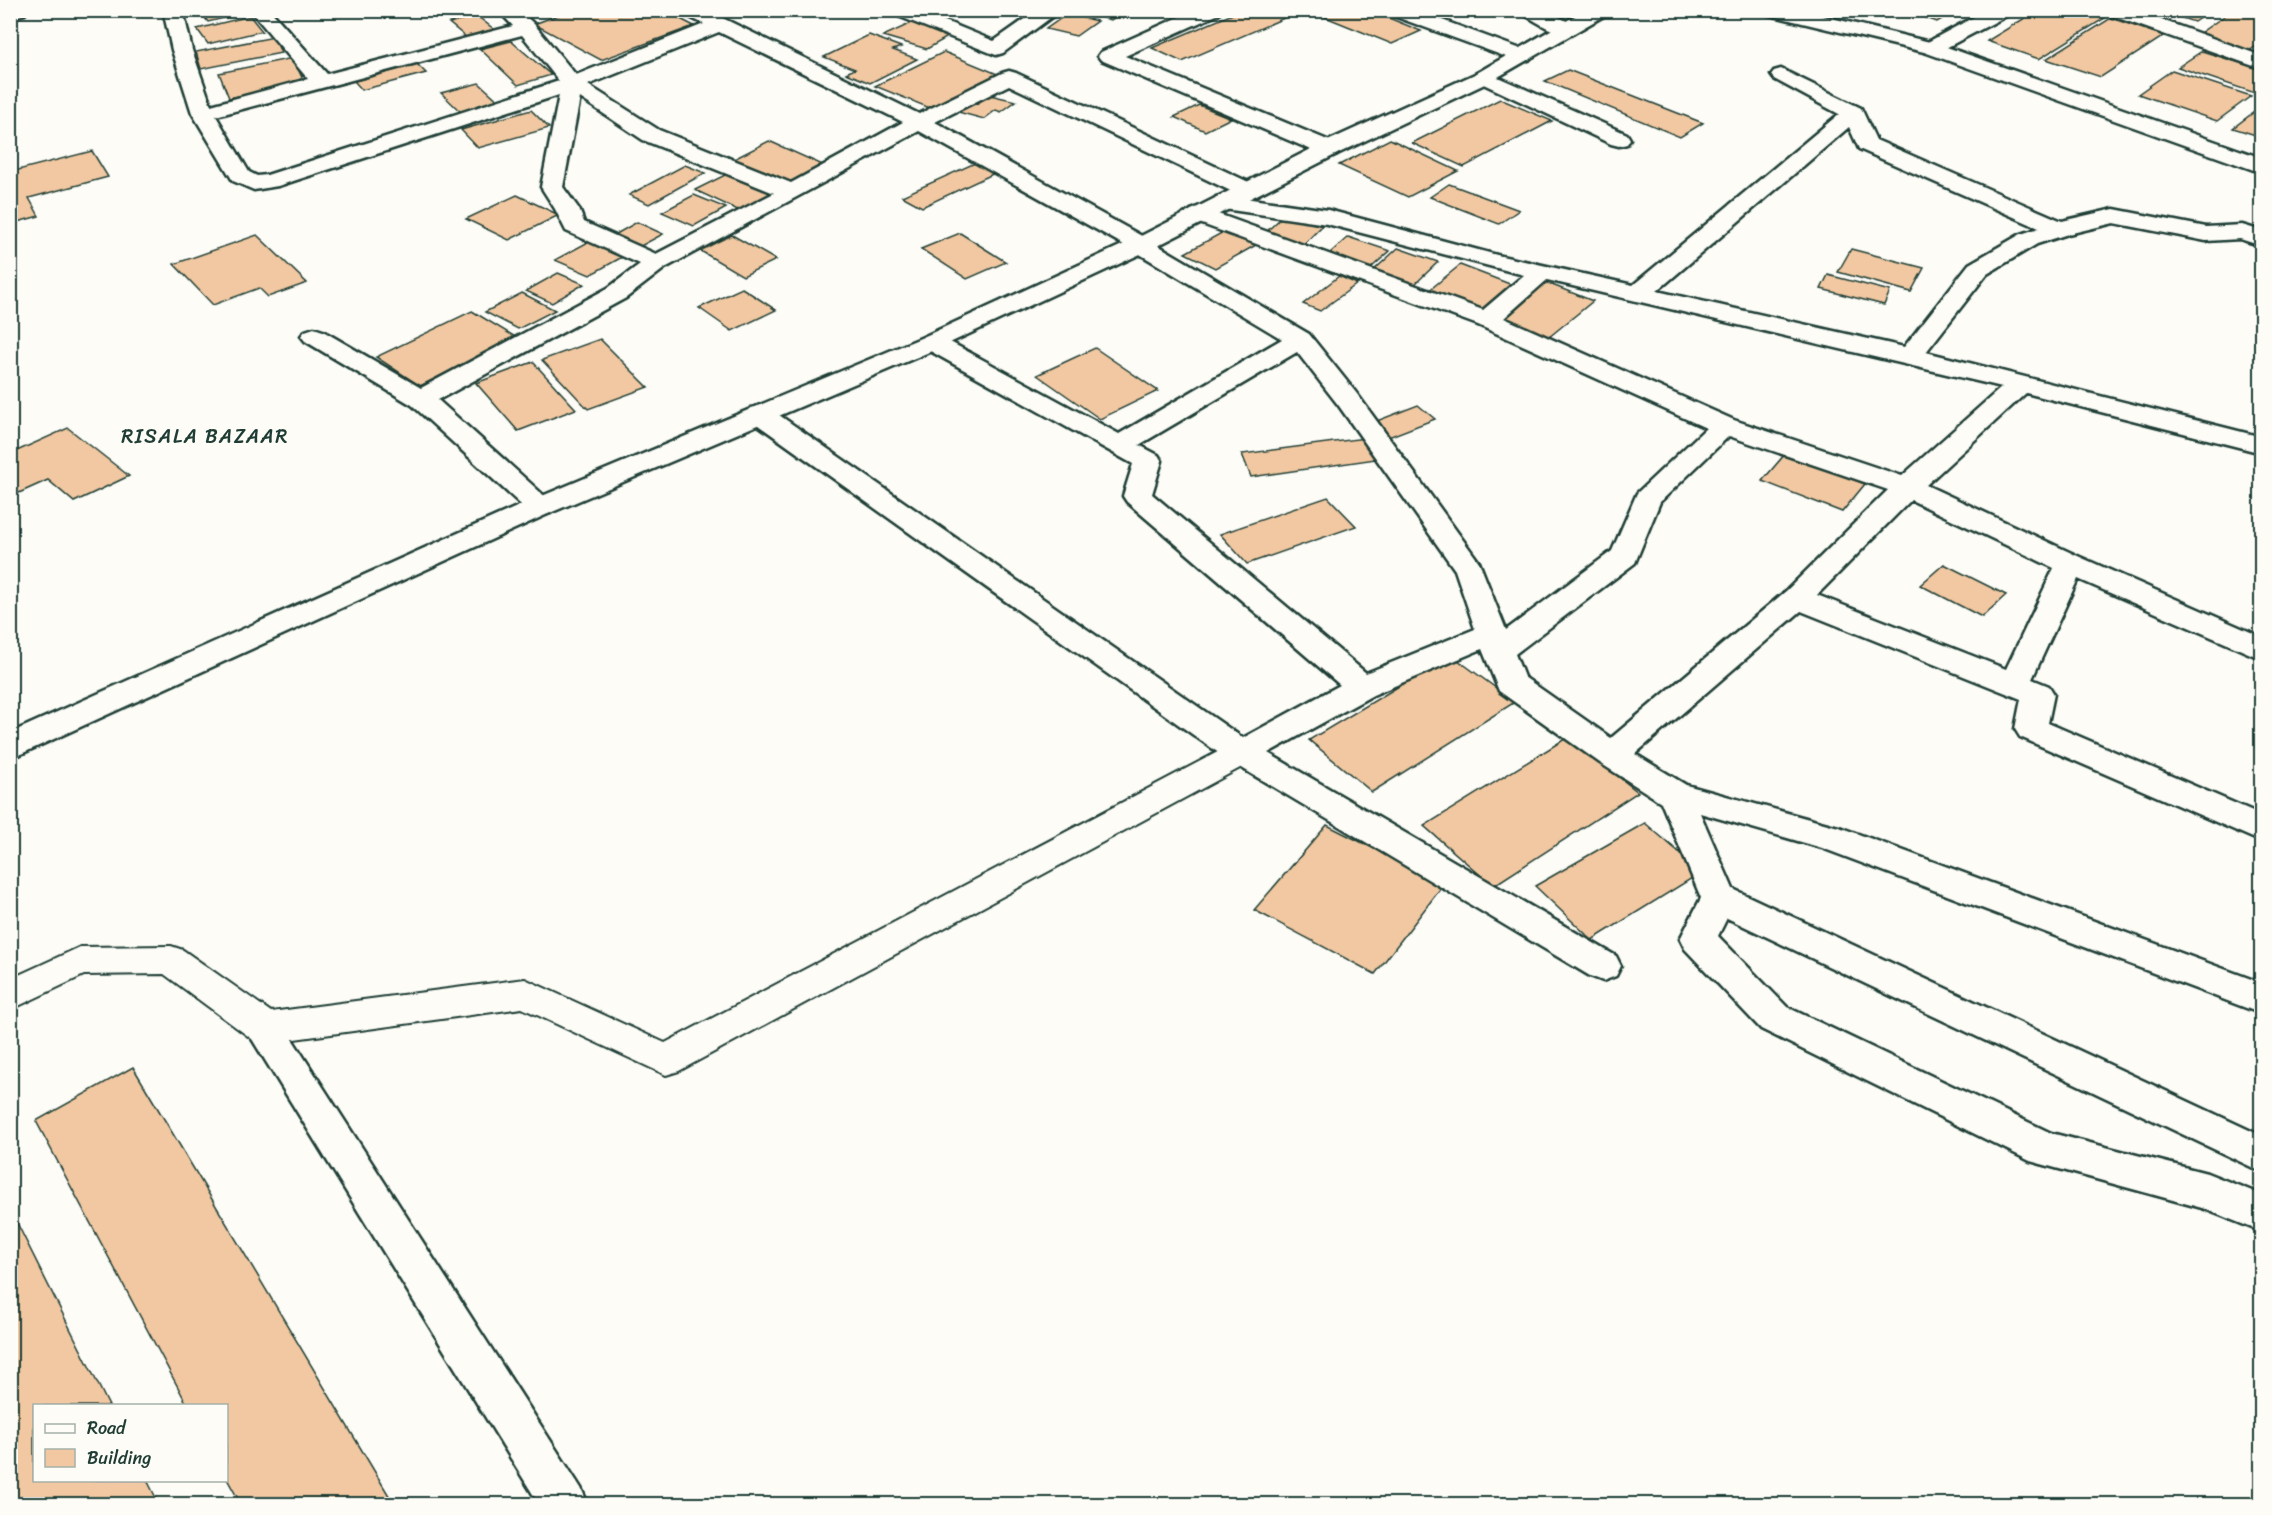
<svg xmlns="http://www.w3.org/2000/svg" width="2272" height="1515" viewBox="0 0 2272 1515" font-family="Sriracha,sans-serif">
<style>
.building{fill:#f1c8a1;stroke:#1f3d34;stroke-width:1.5}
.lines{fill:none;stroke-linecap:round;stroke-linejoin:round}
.lane-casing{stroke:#1f3d34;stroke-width:4}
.street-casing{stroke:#1f3d34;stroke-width:5}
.secondary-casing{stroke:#1f3d34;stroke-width:5}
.lane{fill:#fdfcf7;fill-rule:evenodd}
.street{fill:#fdfcf7;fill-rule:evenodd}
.secondary{fill:#fdfcf7;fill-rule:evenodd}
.labels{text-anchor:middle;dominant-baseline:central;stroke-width:4.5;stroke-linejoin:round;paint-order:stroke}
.neighbourhood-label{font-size:20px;letter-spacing:1.5px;fill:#1f3d34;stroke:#fdfcf7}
</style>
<rect width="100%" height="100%" fill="#fdfcf7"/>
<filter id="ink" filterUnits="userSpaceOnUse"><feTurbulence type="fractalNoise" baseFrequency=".0167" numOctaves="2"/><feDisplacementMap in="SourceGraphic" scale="12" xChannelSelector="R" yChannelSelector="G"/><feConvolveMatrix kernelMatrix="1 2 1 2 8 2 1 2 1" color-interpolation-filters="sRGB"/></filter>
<g filter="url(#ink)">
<!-- building -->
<g class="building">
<polygon points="199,10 243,10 245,13 208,22"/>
<polygon points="572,10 663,10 694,26 601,60 534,24"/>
<polygon points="1073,10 1125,10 1111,20"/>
<polygon points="1242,10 1276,10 1289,16 1182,62 1152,48"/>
<polygon points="1308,10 1369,10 1421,31 1392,44"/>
<polygon points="1904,10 1957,10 1937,22"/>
<polygon points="2038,10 2083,10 2105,18 2039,59 1987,41"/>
<polygon points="2158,10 2211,10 2194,22"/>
<polygon points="2233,10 2262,18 2262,42 2249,51 2197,35"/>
<polygon points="1067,14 1097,21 1076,36 1046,29"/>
<polygon points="250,16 262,31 208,44 197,29"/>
<polygon points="477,16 495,30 467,38 449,23"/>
<polygon points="2111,18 2164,36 2101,77 2046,59"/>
<polygon points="914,22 953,34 927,49 883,36"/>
<polygon points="869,35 901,47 893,50 917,59 870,83 846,73 855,69 824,57"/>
<polygon points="274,37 281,53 201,69 196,52"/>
<polygon points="511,41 551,75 518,85 480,49"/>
<polygon points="2202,51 2262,70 2262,91 2258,94 2178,67"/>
<polygon points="944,52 1000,75 932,109 875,86"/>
<polygon points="293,58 304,82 229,98 219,73"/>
<polygon points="417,64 426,73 362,90 354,81"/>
<polygon points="1568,70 1703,123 1680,137 1545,81"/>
<polygon points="2172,70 2251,96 2217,121 2138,94"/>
<polygon points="479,83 502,104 464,115 441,93"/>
<polygon points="990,95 1016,101 1001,112 996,110 984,119 958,112 971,103 976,104"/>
<polygon points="1500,99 1552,121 1464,167 1412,143"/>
<polygon points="1199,105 1231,118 1205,131 1174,117"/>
<polygon points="2262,106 2262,137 2233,128"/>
<polygon points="531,110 549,128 478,148 461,130"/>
<polygon points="1390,139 1458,171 1408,197 1339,165"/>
<polygon points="769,141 825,166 788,185 732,160"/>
<polygon points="92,151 108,177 29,198 39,216 10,224 10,172"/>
<polygon points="975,163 995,173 922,207 902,196"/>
<polygon points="685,165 705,173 649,204 629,195"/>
<polygon points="731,172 778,192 742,212 695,190"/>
<polygon points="1449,184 1519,210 1499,224 1430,197"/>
<polygon points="517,195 559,215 509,240 466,219"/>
<polygon points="694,195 726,208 694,226 662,212"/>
<polygon points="1284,215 1322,226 1301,247 1262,236"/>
<polygon points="637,222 663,234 637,248 611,237"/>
<polygon points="1225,231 1256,245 1215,268 1185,253"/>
<polygon points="960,233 1006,262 967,279 921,249"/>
<polygon points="257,235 307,283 268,297 259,288 213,305 174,264"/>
<polygon points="732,235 776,260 743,276 699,250"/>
<polygon points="1348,237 1390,251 1371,268 1329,254"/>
<polygon points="590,241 624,256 590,275 555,260"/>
<polygon points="1398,248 1438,262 1414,285 1373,271"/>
<polygon points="1851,249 1924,268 1911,292 1838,272"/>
<polygon points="1460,265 1515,286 1481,313 1427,292"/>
<polygon points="558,273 584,284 552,303 526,291"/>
<polygon points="1828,275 1890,291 1884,305 1821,289"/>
<polygon points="1339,276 1357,284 1320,311 1303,304"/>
<polygon points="1542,281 1593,301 1548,338 1496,317"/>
<polygon points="742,288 776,310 732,331 699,308"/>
<polygon points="522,293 555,310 518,329 485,312"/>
<polygon points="472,311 517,338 420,386 376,357"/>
<polygon points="600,339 648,387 588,409 542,360"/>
<polygon points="1095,348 1158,391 1100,419 1037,375"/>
<polygon points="533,362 576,409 518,431 476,383"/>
<polygon points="1418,405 1435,419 1386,438 1369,424"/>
<polygon points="68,428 129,476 74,502 48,480 10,497 10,454"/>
<polygon points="1365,438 1376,459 1251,477 1242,454"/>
<polygon points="1786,453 1865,484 1842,512 1762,481"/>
<polygon points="1328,497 1356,526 1247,564 1220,534"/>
<polygon points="1944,564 2006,595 1982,617 1920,585"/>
<polygon points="1451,655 1515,702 1372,792 1309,740"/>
<polygon points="1568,737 1638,792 1493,886 1424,826"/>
<polygon points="1645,823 1702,872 1592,940 1535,886"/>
<polygon points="1327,825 1444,884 1375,974 1254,910"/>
<polygon points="133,1067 394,1504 241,1504 226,1477 226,1406 188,1406 36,1121"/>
<polygon points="10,1209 109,1406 34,1406 34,1480 147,1480 159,1504 10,1504"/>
</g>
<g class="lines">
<defs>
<polygon id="lane" points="1242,742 1253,745 1258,753 1253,761 679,1071 666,1075 522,1008 265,1043 252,1039 164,974 84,975 10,1010 10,979 80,947 171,946 183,950 271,1012 525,979 665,1043 1231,745"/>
<g id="street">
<polygon points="10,10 27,10 25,14 10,18"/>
<path d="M163 10H183L192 50 211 105 308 79 250 10H270L327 74 513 26 498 10H519L534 24 576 75 704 24 683 14 681 10H706L919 114 1002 73 1009 71 1016 73 1255 185 1258 190 1255 195 1247 197 1239 195 1009 85 935 122 1149 240 1309 334 1357 394 1479 562 1506 630 1612 551 1637 493 1706 428 1478 325 1191 220 1187 215 1191 210 1199 208 1207 210 1483 310 1524 275 1327 224 1224 209 1216 207 1213 202 1216 197 1224 195 1328 210 1497 255 1633 285 1839 114 1774 79 1771 75 1774 71 1781 69 1861 108 1876 140 2062 221 2114 209 2206 227 2242 225 2262 231V246L2240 239 2206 241 2114 223 2068 234 2037 244 1987 274 1926 352 2262 437V453L2026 393 1926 485 2080 557 2262 637V659L2078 579 2032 679 2049 686 2054 694 2048 723 2262 815V842L2020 737 2015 729 2021 699 1801 611 1635 754 1686 785 1842 828 2262 983V1014L1822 848 1700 813 1733 889 2262 1136V1172L1727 918 1718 936 1787 1007 2051 1133 2207 1173 2262 1195V1232L2202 1208 2030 1161 1761 1029 1685 949 1680 939 1701 898 1661 802 1600 763 1499 691 1482 649 1373 695 1268 753 1616 956 1621 966 1616 976 1603 981 1590 976 1230 761 751 420 747 414 751 408 760 406 769 408 1243 738 1340 685 1127 502 1123 496 1133 464 923 347 919 342 923 337 932 334 941 337 1119 434 1282 339 1133 250 919 131 665 268 626 298 438 400 550 501 554 507 550 513 540 516 530 513 412 405 305 341 301 336 305 331 314 328 323 331 421 388 608 288 640 264 566 231 555 209 541 187 559 95 278 186 254 190 233 181 230 176 192 113 172 50ZM719 32 903 122 791 183 659 130 588 85ZM522 35 559 81 267 175 257 176 249 172 216 116ZM580 98 643 140 774 193 656 254 584 222 579 209 563 187ZM1849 127 1859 149 2039 228 2021 234 1969 264 1904 347 1657 291ZM1547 280 2002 387 1902 476 1734 420 1504 318ZM1297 352 1339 406 1455 570 1475 629 1366 673 1152 494 1162 461 1158 455 1139 445ZM1729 436 1888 490 1786 591 1611 738 1524 677 1515 654 1635 563 1660 502ZM1911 500 2054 568 2006 669 1817 595Z"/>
<polygon points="891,10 918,10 994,41 1038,10 1061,10 1003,53 996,55 893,14"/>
<polygon points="1195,10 1221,10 1219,14 1125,56 1337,144 1340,149 1337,154 1329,156 1321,154 1101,60 1098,56 1101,52"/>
<polygon points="1386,10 1415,10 1529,52 1532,56 1529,60 1515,60 1388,14"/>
<path d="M1521 10H1546L1574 25 1577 29 1574 33C1557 37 1538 22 1523 14Z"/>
<polygon points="1987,10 2012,10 2010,14 1938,52 1924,52 1921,48 1924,44"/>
<polygon points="2105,10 2134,10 2262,56 2262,69 2107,14"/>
<polygon points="1484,71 1627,134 1630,139 1627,144 1619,146 1611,144 1477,81 1474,77 1477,73"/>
<polygon points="265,1012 278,1017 581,1488 588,1504 539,1504 252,1039 246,1028 252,1017"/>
</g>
<g id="secondary">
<polygon points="1585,10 1609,10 1607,14 1491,81 1337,154 1149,250 941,347 550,513 10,759 10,733 530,501 923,337 1133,240 1321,144 1477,73"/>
<polygon points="1763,10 1799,10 1938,44 2262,158 2262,173 1924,52 1765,14"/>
</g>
</defs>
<!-- lane casing -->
<use href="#lane" class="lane-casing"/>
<!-- street casing -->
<use href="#street" class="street-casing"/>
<!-- secondary casing -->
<use href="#secondary" class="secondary-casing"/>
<!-- lane -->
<use href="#lane" class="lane"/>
<!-- street -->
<use href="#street" class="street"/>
<!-- secondary -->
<use href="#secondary" class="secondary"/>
</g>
</g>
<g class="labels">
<!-- neighbourhood labels -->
<g class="neighbourhood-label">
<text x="205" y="436">RISALA BAZAAR</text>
</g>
</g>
<!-- margin -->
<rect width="2272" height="1515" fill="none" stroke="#fdfcf7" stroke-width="36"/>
<rect x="18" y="18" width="2236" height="1479" fill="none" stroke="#1f3d34" stroke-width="2" filter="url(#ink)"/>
<!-- legend -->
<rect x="33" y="1404" width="195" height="78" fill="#fdfcf7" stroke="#a4b0a9" stroke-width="1.5"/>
<rect x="45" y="1424" width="30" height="9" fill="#fdfcf7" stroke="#a4b0a9" stroke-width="1.5"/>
<text x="87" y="1434" font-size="18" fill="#1f3d34">Road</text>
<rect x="45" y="1449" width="30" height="18" fill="#f1c8a1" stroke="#a4b0a9" stroke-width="1.5"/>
<text x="87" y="1464" font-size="18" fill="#1f3d34">Building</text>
</svg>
